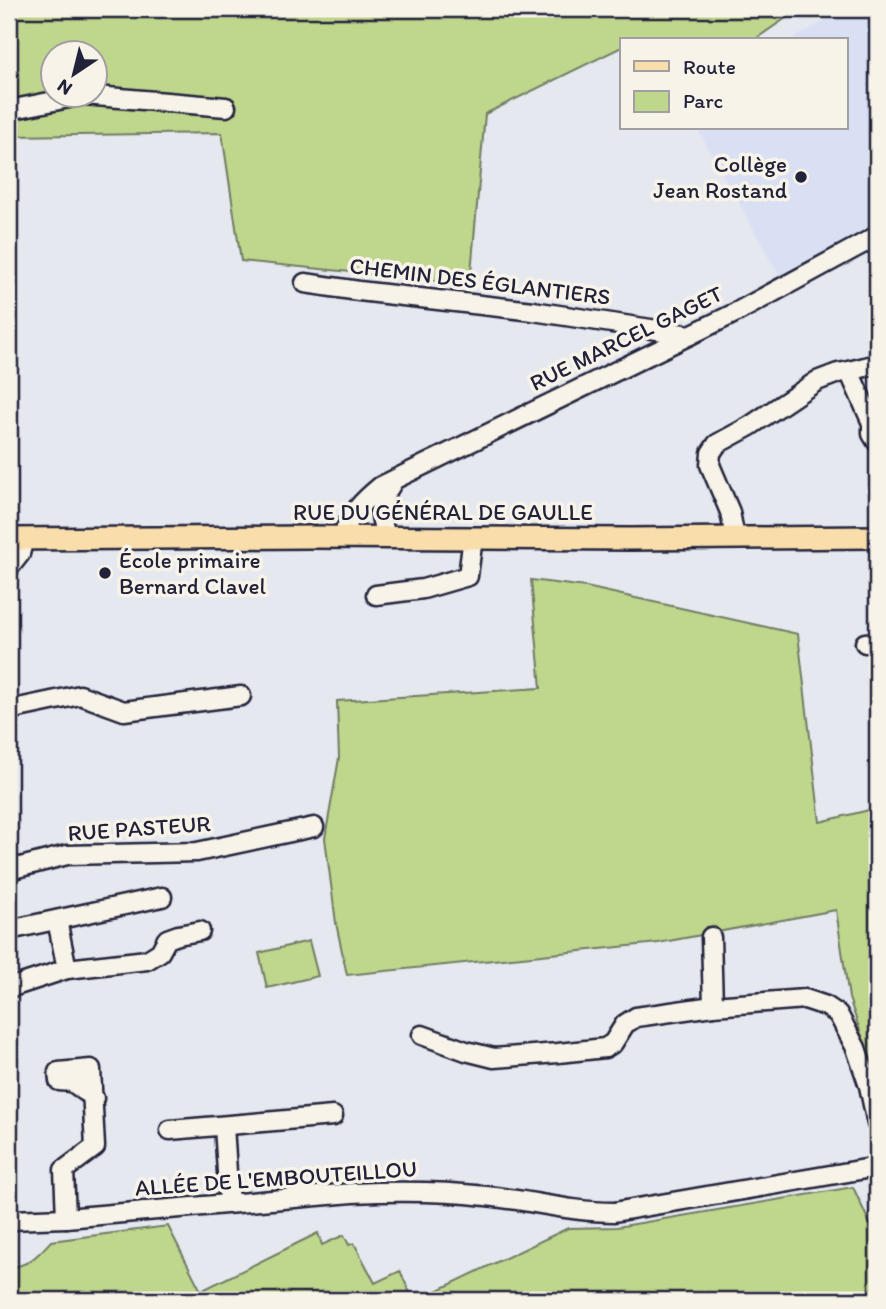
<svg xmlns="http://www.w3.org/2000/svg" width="886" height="1309" viewBox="0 0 886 1309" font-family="Itim,sans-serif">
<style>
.built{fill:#d9e0f4}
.green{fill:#bfd68d;stroke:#707c64;stroke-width:2;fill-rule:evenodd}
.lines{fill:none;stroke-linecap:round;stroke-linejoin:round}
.minor-casing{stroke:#22223b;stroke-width:23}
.major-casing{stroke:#22223b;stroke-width:26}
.minor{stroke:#f7f3e8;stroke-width:18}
.major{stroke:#f9deab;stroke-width:21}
.poi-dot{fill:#22223b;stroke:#f7f3e8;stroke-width:2.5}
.labels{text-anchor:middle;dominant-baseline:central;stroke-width:7;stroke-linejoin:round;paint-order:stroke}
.poi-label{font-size:23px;fill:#22223b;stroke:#f7f3e8;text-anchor:end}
.street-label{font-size:23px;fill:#22223b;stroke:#f7f3e8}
</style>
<rect width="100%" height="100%" fill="#e5e8ef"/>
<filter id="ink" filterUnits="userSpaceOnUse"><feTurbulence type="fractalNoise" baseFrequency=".0143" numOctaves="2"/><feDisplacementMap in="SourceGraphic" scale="14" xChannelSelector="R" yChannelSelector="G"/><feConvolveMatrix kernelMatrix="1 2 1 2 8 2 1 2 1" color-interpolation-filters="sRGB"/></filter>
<g filter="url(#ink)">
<!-- built -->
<polygon class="built" points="845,9 877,9 877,226 780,277 697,128 846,128 846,40 791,40"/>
<!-- green -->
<g class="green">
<path d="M9 9H799L754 40H642L640 38 635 40H622V47L485 114 470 284 241 261 222 133 9 136ZM52 52H94V94H52Z"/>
<polygon points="531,580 586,587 798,634 820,822 877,808 877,1081 849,998 836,910 658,943 347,975 336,923 325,838 339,758 337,701 541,688"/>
<polygon points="309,941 318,976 267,988 259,953"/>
<path d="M853 1187 877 1239V1300H9V1267C28 1267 39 1254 51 1241L168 1226 201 1291 318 1233 322 1245 344 1235 349 1245 354 1243 375 1283 400 1271 410 1293 424 1297 568 1228 617 1227Z"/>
</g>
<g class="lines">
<defs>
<g id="minor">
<polyline points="9,110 84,95 226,107"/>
<polyline points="305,283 359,291 533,311 690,335"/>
<polyline points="849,371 877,364"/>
<path d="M343 537C348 515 364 500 381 486L735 313 877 236"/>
<path d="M386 537C379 510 377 507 392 483"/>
<polyline points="735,538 730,512 710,465 711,453 717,444 750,426 817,381 838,373 849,371 872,423 872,434 877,442"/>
<polyline points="9,568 20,554 24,538"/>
<polyline points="376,595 423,589 468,576 473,537"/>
<polyline points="865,643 877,642"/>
<polyline points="9,710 80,695 124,711 241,696"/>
<polyline points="9,870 67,855 197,852 314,827"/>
<polyline points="57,920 67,969"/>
<polyline points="9,930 162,897"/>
<polyline points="711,937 713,1006"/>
<polyline points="9,988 67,969 147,960 160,952 167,939 178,935 200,931"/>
<polyline points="422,1035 466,1051 494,1058 558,1053 605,1048 613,1043 625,1024 636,1017 713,1006 805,999 826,1006 838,1014 856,1048 869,1086 877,1124"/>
<polyline points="224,1126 229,1203"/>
<polyline points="170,1130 333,1116"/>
<polyline points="66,1218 64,1170 95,1147 91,1069 58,1072 59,1081 72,1082 94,1098"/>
<path d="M9 1220 66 1218 352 1193C397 1191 441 1191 486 1196 529 1200 570 1212 614 1212L877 1167"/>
</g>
<polyline id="major" points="9,539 309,537 631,539 877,537"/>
</defs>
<!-- minor casing -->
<use href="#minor" class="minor-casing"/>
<!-- major casing -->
<use href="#major" class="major-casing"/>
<!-- minor -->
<use href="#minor" class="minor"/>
<!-- major -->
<use href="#major" class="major"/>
</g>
</g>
<!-- markers -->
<g class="poi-dot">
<circle cx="801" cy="177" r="7"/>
<circle cx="105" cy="573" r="7"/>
</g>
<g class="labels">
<!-- poi labels -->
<g class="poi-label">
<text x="787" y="164">Collège<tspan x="787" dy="26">Jean Rostand</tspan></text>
<text x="119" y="560" text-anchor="start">École primaire<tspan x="119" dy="26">Bernard Clavel</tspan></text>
</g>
<!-- street labels -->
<g class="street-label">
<text transform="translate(480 281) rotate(7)">CHEMIN DES ÉGLANTIERS</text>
<text transform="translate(626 338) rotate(-26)">RUE MARCEL GAGET</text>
<text x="443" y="512">RUE DU GÉNÉRAL DE GAULLE</text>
<text transform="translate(139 828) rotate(-4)">RUE PASTEUR</text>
<text transform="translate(276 1178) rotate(-4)">ALLÉE DE L'EMBOUTEILLOU</text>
</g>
</g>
<!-- margin -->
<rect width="886" height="1309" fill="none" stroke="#f7f3e8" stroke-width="35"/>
<rect x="18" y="18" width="851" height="1274" fill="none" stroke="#22223b" stroke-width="2.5" filter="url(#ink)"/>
<!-- legend -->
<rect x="620" y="38" width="228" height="91" fill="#f7f3e8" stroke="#a29fa3" stroke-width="2"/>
<rect x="634" y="61" width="35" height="10" fill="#f9deab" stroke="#a29fa3" stroke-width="2"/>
<text x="683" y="74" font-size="21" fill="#22223b">Route</text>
<rect x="634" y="91" width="35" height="21" fill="#bfd68d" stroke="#a29fa3" stroke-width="2"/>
<text x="683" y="108" font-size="21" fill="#22223b">Parc</text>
<!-- north arrow -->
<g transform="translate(74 74) rotate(215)"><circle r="33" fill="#f7f3e8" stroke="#a29fa3" stroke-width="2"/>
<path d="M0-5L12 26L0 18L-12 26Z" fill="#22223b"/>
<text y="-10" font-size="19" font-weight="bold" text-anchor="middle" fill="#22223b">N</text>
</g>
</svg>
